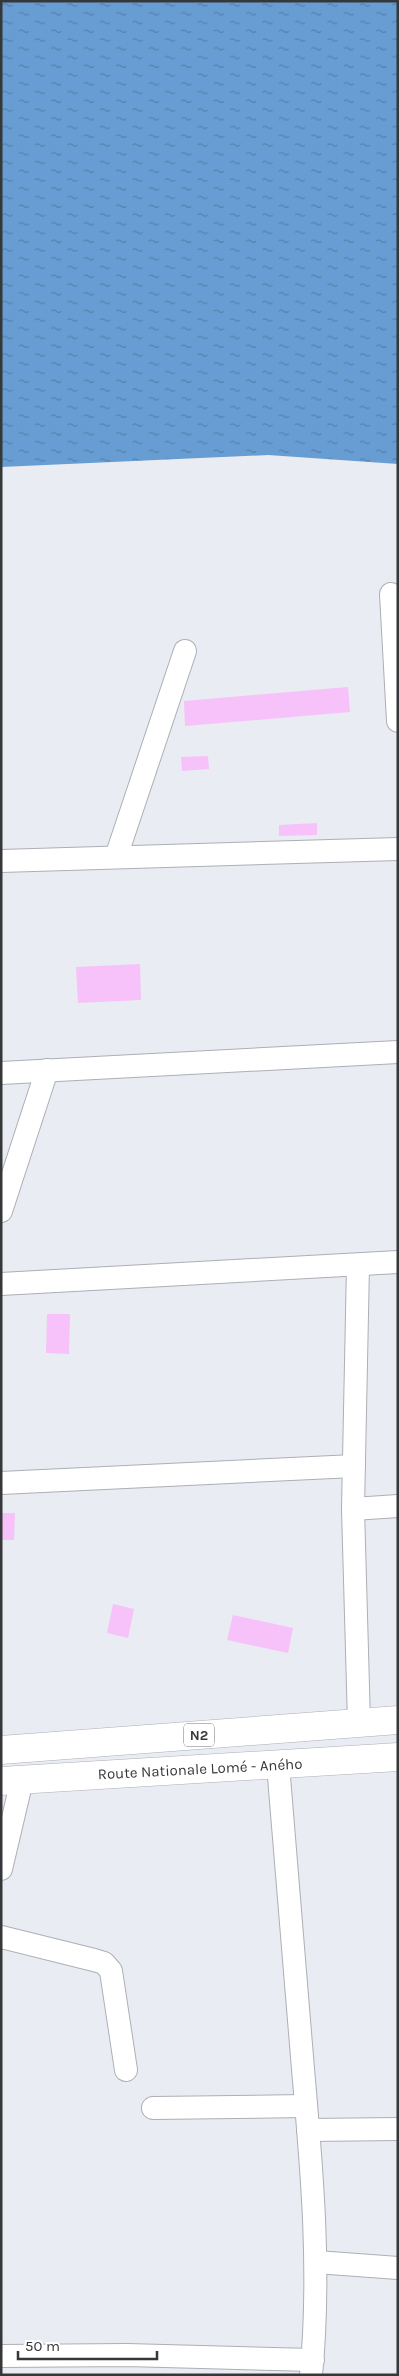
<svg xmlns="http://www.w3.org/2000/svg" width="399" height="2376" viewBox="0 0 399 2376" font-family="Karla,sans-serif">
<style>
.water{fill:url(#water-ripples)}
.building{fill:#f7c1fa}
.lines{fill:none;stroke-linecap:round;stroke-linejoin:round}
.minor-casing{stroke:#acafb5;stroke-width:24}
.highway-casing{stroke:#acafb5;stroke-width:29}
.minor{stroke:#fff;stroke-width:22}
.highway{stroke:#fff;stroke-width:28}
.labels{text-anchor:middle;dominant-baseline:central;stroke-width:5;stroke-linejoin:round;paint-order:stroke}
.shield{fill:#fff;stroke:#727374;stroke-width:1}
.shield-label{font-size:14px;font-weight:bold;fill:#363739}
.street-label{font-size:15px;fill:#363739;stroke:#fff}
</style>
<defs>
<pattern id="water-ripples" width="26" height="14" patternUnits="userSpaceOnUse" patternTransform="scale(1.25)"><rect width="26" height="14" fill="#679dd2"/><path d="M2 4q2-2 4 0t4 0M15 11q2-2 4 0t4 0" fill="none" stroke="#5681ab"/></pattern>
</defs>
<rect width="100%" height="100%" fill="#e9ecf2"/>
<!-- water -->
<polygon class="water" points="1,1 398,1 398,464 268,455 1,467"/>
<!-- building -->
<g class="building">
<polygon points="348,687 350,712 185,726 184,701"/>
<polygon points="208,756 209,769 182,771 181,757"/>
<polygon points="317,823 317,835 279,836 279,825"/>
<polygon points="140,964 141,1000 78,1003 76,967"/>
<polygon points="47,1314 70,1314 69,1354 46,1353"/>
<polygon points="1,1513 15,1513 14,1540 1,1540"/>
<polygon points="113,1604 134,1609 128,1638 107,1633"/>
<polygon points="233,1615 293,1628 288,1653 227,1640"/>
</g>
<g class="lines">
<defs>
<g id="minor">
<polyline points="391,594 398,721"/>
<polyline points="116,857 185,651"/>
<polyline points="1,861 398,849"/>
<polyline points="1,1073 398,1052"/>
<polyline points="1,1211 47,1070"/>
<polyline points="358,1265 353,1509 359,1722"/>
<polyline points="1,1284 398,1262"/>
<polyline points="1,1483 354,1466"/>
<polyline points="353,1509 398,1506"/>
<path d="M278 1764C286 1866 295 1968 303 2069 312 2171 321 2273 311 2375"/>
<polyline points="1,1869 22,1780"/>
<polyline points="1,1937 94,1960 104,1963 111,1971 126,2070"/>
<polyline points="153,2108 306,2106"/>
<polyline points="308,2130 398,2129"/>
<polyline points="316,2262 398,2268"/>
<polyline points="1,2356 127,2355 313,2360"/>
</g>
<g id="highway">
<polyline points="1,1750 398,1720"/>
<polyline points="1,1781 398,1757"/>
</g>
</defs>
<!-- minor casing -->
<use href="#minor" class="minor-casing"/>
<!-- highway casing -->
<use href="#highway" class="highway-casing"/>
<!-- minor -->
<use href="#minor" class="minor"/>
<!-- highway -->
<use href="#highway" class="highway"/>
</g>
<g class="labels">
<!-- shield labels -->
<rect class="shield" x="184" y="1723.5" width="30" height="23" rx="4"/>
<g class="shield-label">
<text x="199" y="1735">N2</text>
</g>
<!-- street labels -->
<g class="street-label">
<text transform="translate(200 1769) rotate(-3)">Route Nationale Lomé - Aného</text>
</g>
</g>
<!-- border -->
<rect width="399" height="2376" fill="none" stroke="#363739" stroke-width="5"/>
<!-- scale -->
<path d="M18 2351v8h139v-8" fill="none" stroke="#363739" stroke-width="2.5"/>
<text x="25" y="2351" font-size="15" fill="#363739" stroke="#ffffff" stroke-width="4" paint-order="stroke">50 m</text>
</svg>
